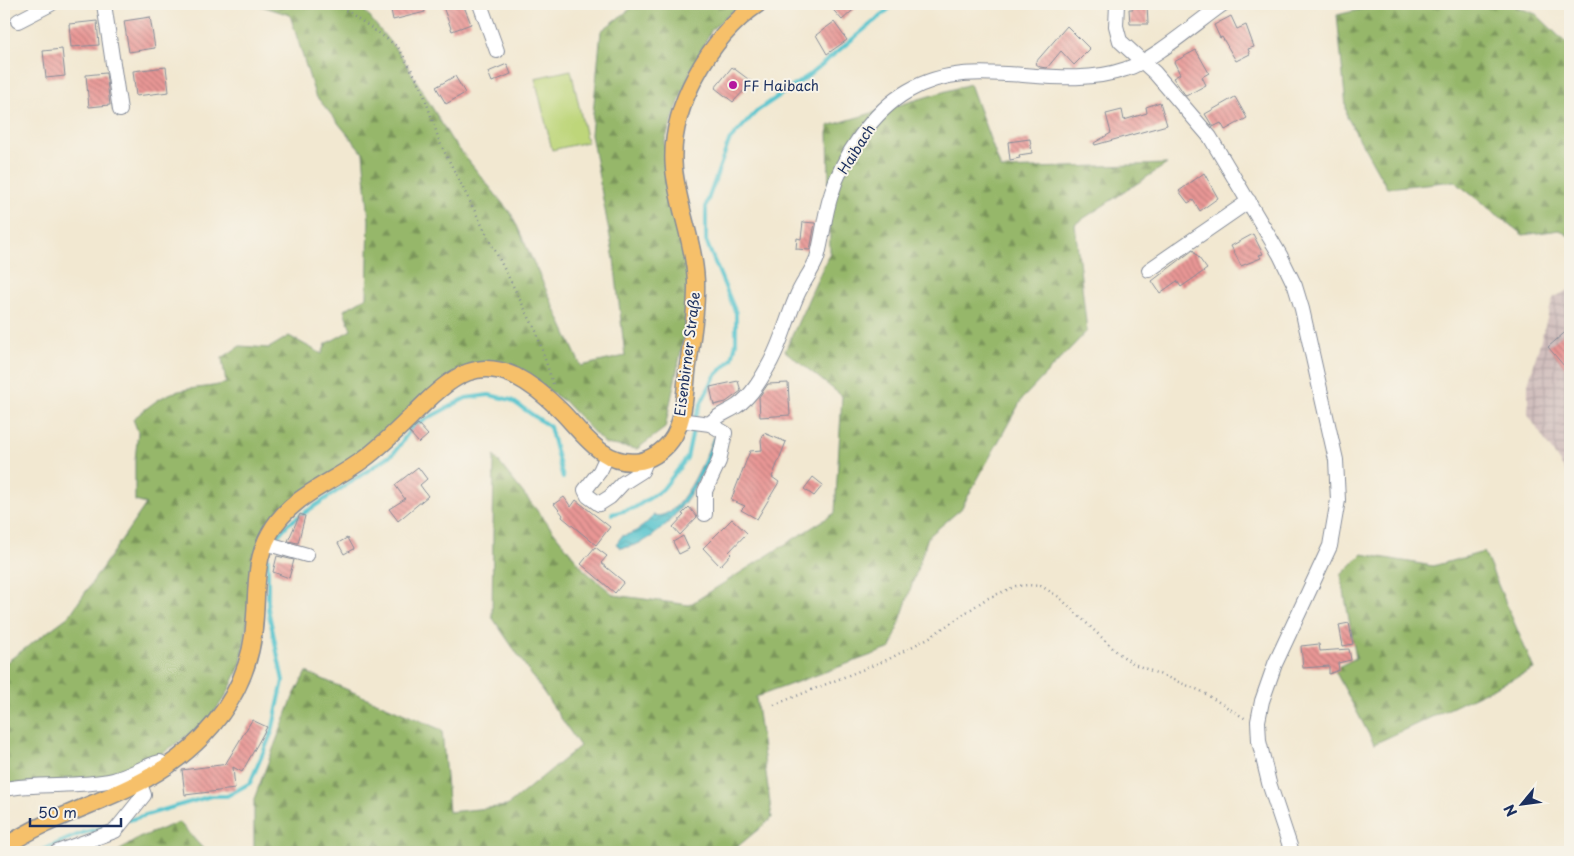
<svg xmlns="http://www.w3.org/2000/svg" width="1574" height="856" viewBox="0 0 1574 856" font-family="'Playpen Sans',sans-serif">
<style>
.industrial{fill:url(#industrial-grid)}
.forest{fill:url(#forest-firs);stroke:#587364}
.garden{fill:#bed67a;stroke:#6c826c}
.water{fill:url(#water-waves);stroke:#397a96}
.lines{fill:none;stroke-linecap:round;stroke-linejoin:round}
.stream{stroke:#57c4ce;stroke-width:4}
.building{fill:url(#building-back-hatch)}
.minor-casing{stroke:#868c98;stroke-width:16}
.major-casing{stroke:#868c98;stroke-width:19}
.path{stroke:#868c98;stroke-width:2.5;stroke-dasharray:1 4;stroke-linecap:butt}
.minor{stroke:#fff;stroke-width:14}
.major{stroke:#f6c06b;stroke-width:16}
.poi-dot{fill:#b5179e;stroke:#f7f3e8;stroke-width:2}
.labels{text-anchor:middle;dominant-baseline:central;stroke-width:4;stroke-linejoin:round;paint-order:stroke}
.poi-label{font-size:14px;fill:#1b2f5e;stroke:#f7f3e8;text-anchor:start}
.street-label{font-size:14px;fill:#1b2f5e;stroke:#f7f3e8}
</style>
<defs>
<pattern id="industrial-grid" width="8" height="8" patternUnits="userSpaceOnUse" patternTransform="scale(1.25)"><rect width="8" height="8" fill="#d1bfbd"/><path d="M0 4h8M4 0v8" fill="none" stroke="#b3a4a5"/></pattern>
<pattern id="forest-firs" width="22" height="20" patternUnits="userSpaceOnUse" patternTransform="scale(1.25)"><rect width="22" height="20" fill="#96b76a"/><path d="M5 1l3.5 6h-7zM16 11l3.5 6h-7z" fill="#7a955a"/></pattern>
<pattern id="water-waves" width="16" height="10" patternUnits="userSpaceOnUse" patternTransform="scale(1.25)"><rect width="16" height="10" fill="#57c4ce"/><path d="M0 5q4-4 8 0t8 0" fill="none" stroke="#47a0aa"/></pattern>
<pattern id="building-back-hatch" width="6" height="6" patternUnits="userSpaceOnUse" patternTransform="scale(1.25)"><rect width="6" height="6" fill="#e99795"/><path d="M-1 5l2 2M0 0l6 6M5-1l2 2" fill="none" stroke="#bc7c7d"/></pattern>
</defs>
<rect width="100%" height="100%" fill="#f7f3e8"/>
<filter id="ink" filterUnits="userSpaceOnUse"><feTurbulence type="fractalNoise" baseFrequency=".02" numOctaves="2"/><feDisplacementMap in="SourceGraphic" scale="10" xChannelSelector="R" yChannelSelector="G"/><feConvolveMatrix kernelMatrix="1 2 1 2 8 2 1 2 1" color-interpolation-filters="sRGB"/></filter>
<filter id="wash" filterUnits="userSpaceOnUse"><feTurbulence type="fractalNoise" baseFrequency=".0096" numOctaves="4" result="noise"/><feDisplacementMap in="SourceGraphic" scale="20" xChannelSelector="R" yChannelSelector="G"/><feGaussianBlur stdDeviation="1.12" result="paint"/><feColorMatrix in="noise" values="0 0 0 0 0 0 0 0 0 0 0 0 0 0 0 0 0 1.4 0 .05"/><feComposite in="paint" operator="in"/></filter>
<g filter="url(#wash)">
<rect width="100%" height="100%" fill="#f2e8d1"/>
<!-- industrial -->
<polygon class="industrial" points="1570,289 1570,478 1528,415 1528,384 1553,298"/>
<!-- forest -->
<g class="forest">
<path d="M255 4H359L402 57 451 139 512 215 581 366 625 356 614 259 591 134 601 31 637 4H741L712 29 691 69 664 143 690 273 684 337 665 428 637 449 605 444 564 401 522 372 485 361 447 378 389 434 272 516 250 605 241 664 227 694 208 721 136 772 103 779 4 784V664L69 616 146 504 135 501V460L138 432 133 419C147 408 162 394 179 391 195 387 210 388 226 383L222 358 240 346 269 348 289 336 322 354 326 344 351 330 344 310 367 297 369 220 363 153 315 95 290 15Z"/>
<polygon points="1384,4 1509,4 1536,14 1570,47 1570,237 1560,230 1523,235 1454,181 1387,188 1347,117 1337,15"/>
<polygon points="970,84 1001,169 1167,164 1075,224 1087,331 1022,399 961,509 928,537 891,648 756,697 772,818 731,852 254,852 254,799 293,697 306,672 442,730 449,812 507,806 580,746 492,617 494,456 584,570 614,595 689,605 835,513 842,396 785,351 830,252 828,126"/>
<polygon points="1484,552 1534,669 1374,744 1334,669 1356,658 1341,575 1362,554 1433,566"/>
<polygon points="179,822 206,852 117,852 139,838"/>
</g>
<!-- garden -->
<polygon class="garden" points="571,70 587,142 552,150 535,78"/>
<!-- water -->
<path class="water" d="M713 437 716 438 714 450C697 486 666 544 621 548L616 544 622 536C634 534 647 525 653 515 680 523 706 457 713 437Z"/>
<g class="lines">
<!-- stream -->
<g class="stream">
<polyline points="612,514 634,508 662,490 687,458 696,416 703,399 715,376 732,359 736,343 736,313 706,241 706,205 729,141 757,111 808,76 895,4"/>
<polyline points="276,538 288,524 394,453 413,426 466,398 489,395 511,400 550,427 563,478"/>
<polyline points="129,820 211,796 227,796 250,783 272,732 283,681 268,609 268,559"/>
<polyline points="37,852 82,833 111,826"/>
</g>
</g>
<g id="blocks">
<!-- building -->
<g class="building">
<polygon points="416,4 423,4 425,12 393,20 391,10"/>
<polygon points="451,4 463,4 471,24 452,31 443,7"/>
<polygon points="828,4 860,4 842,20"/>
<polygon points="1133,4 1147,4 1148,24 1130,24 1129,9 1133,9"/>
<polygon points="1231,16 1237,29 1246,25 1254,47 1248,49 1250,54 1236,61 1222,37 1220,38 1214,25"/>
<polygon points="150,17 155,48 129,52 124,21"/>
<polygon points="97,21 99,45 71,47 69,24"/>
<polygon points="834,22 847,40 827,54 816,35"/>
<polygon points="1067,26 1090,49 1074,65 1061,51 1047,68 1040,67 1035,63"/>
<polygon points="62,49 65,76 46,78 43,51"/>
<polygon points="1196,50 1209,73 1202,77 1206,85 1186,96 1173,78 1180,74 1174,62"/>
<polygon points="507,64 511,74 492,82 488,72"/>
<polygon points="166,67 169,92 136,96 133,71"/>
<polygon points="732,67 752,82 733,102 715,88"/>
<polygon points="106,73 110,105 89,107 86,75"/>
<polygon points="455,76 465,93 446,104 436,87"/>
<polygon points="1235,97 1247,118 1225,130 1221,123 1213,127 1205,114"/>
<polygon points="1160,102 1167,125 1095,145 1094,143 1111,133 1106,114 1122,110 1124,120 1147,113 1146,107"/>
<polygon points="1030,139 1032,153 1019,155 1020,158 1010,160 1008,142"/>
<polygon points="1204,173 1218,198 1200,211 1193,200 1188,203 1179,191"/>
<polygon points="803,222 815,223 810,250 796,249 797,238 801,239"/>
<polygon points="1253,234 1263,254 1259,255 1261,258 1241,266 1231,246"/>
<polygon points="1193,250 1207,269 1181,287 1177,281 1160,293 1152,281"/>
<polygon points="1570,328 1570,373 1548,347"/>
<polygon points="738,381 741,391 726,402 714,405 710,387"/>
<polygon points="788,383 790,415 760,417 759,397 768,384"/>
<polygon points="418,424 428,435 419,443 409,432"/>
<polygon points="764,433 786,442 772,477 779,482 757,519 741,510 745,506 731,500 750,451 762,450 761,440"/>
<polygon points="418,467 427,479 420,485 428,496 398,521 389,509 405,499 395,485"/>
<polygon points="813,477 823,485 814,496 804,489"/>
<polygon points="564,497 571,507 576,500 610,527 596,545 562,517 563,515 554,504"/>
<polygon points="689,507 697,517 680,535 673,527 684,515 682,514"/>
<polygon points="300,514 305,516 298,543 288,541"/>
<polygon points="732,519 747,533 729,552 731,554 720,566 703,548"/>
<polygon points="683,536 689,549 679,554 673,542"/>
<polygon points="347,538 353,549 344,554 338,543"/>
<polygon points="595,547 607,556 601,563 624,582 615,593 581,564"/>
<polygon points="277,556 294,560 289,578 273,572"/>
<polygon points="1349,623 1353,644 1343,646 1339,625"/>
<polygon points="1319,644 1320,651 1349,649 1351,660 1338,663 1339,670 1329,674 1329,666 1303,668 1301,646"/>
<polygon points="252,720 267,727 242,772 233,767 235,789 185,795 182,770 228,764 226,763"/>
</g>
</g>
</g>
<g filter="url(#ink)">
<use href="#blocks" fill-opacity="0" stroke="#868c98" stroke-width="1"/>
<g class="lines">
<defs>
<g id="minor">
<polyline points="104,4 120,110"/>
<polyline points="480,4 497,51"/>
<polyline points="1117,4 1116,26 1120,41 1155,73 1210,137 1280,255 1295,286 1302,309 1336,460 1338,500 1330,546 1275,664 1262,701 1258,721 1259,741 1269,783 1292,852"/>
<polyline points="18,21 51,4"/>
<polyline points="1149,270 1249,201"/>
<path d="M679 420 710 424C718 414 727 413 737 406 752 396 763 376 771 361 782 340 787 319 796 298 801 284 812 272 817 258 823 237 824 216 831 195 842 157 873 111 908 91 975 51 1054 94 1126 69 1154 60 1197 22 1223 4"/>
<polyline points="607,456 600,471 585,490 588,496 599,504 610,497 623,483 642,471 647,459"/>
<polyline points="705,514 705,491 719,461 725,433 710,424"/>
<polyline points="265,543 307,555"/>
<path d="M4 789C40 782 77 788 113 780 130 776 144 766 160 762L168 767"/>
<polyline points="57,852 115,831 144,795 140,784"/>
</g>
<path id="major" d="M4 847C70 803 144 797 202 737 235 703 253 664 255 616 257 587 255 559 270 533 290 496 332 483 364 459 387 442 406 421 427 401 454 375 479 359 515 376 533 385 547 397 561 411 583 433 604 468 641 461 654 458 667 448 674 436 684 418 685 393 687 373 691 343 697 311 696 281 694 242 678 207 674 169 668 109 710 36 758 4"/>
</defs>
<!-- minor casing -->
<use href="#minor" class="minor-casing"/>
<!-- major casing -->
<use href="#major" class="major-casing"/>
<!-- path -->
<g class="path">
<polyline points="332,4 349,12 398,47 421,86 440,143 536,331 553,384"/>
<polyline points="774,705 889,659 930,637 986,599 1016,586 1028,585 1041,586 1059,597 1118,653 1134,664 1201,691 1246,719"/>
</g>
<!-- minor -->
<use href="#minor" class="minor"/>
<!-- major -->
<use href="#major" class="major"/>
</g>
</g>
<!-- markers -->
<circle class="poi-dot" cx="733" cy="85" r="5"/>
<g class="labels">
<!-- poi labels -->
<g class="poi-label">
<text x="743" y="85">FF Haibach</text>
</g>
<!-- street labels -->
<g class="street-label">
<text transform="translate(856 149) rotate(-58)">Haibach</text>
<text transform="translate(687 354) rotate(-83)">Eisenbirner Straße</text>
</g>
</g>
<!-- margin -->
<rect width="1574" height="856" fill="none" stroke="#f7f3e8" stroke-width="20"/>
<!-- north arrow -->
<g transform="translate(1522 804) rotate(241)" stroke="#f7f3e8" stroke-width="4" paint-order="stroke">
<path d="M0-4L9 19L0 12L-9 19Z" fill="#1b2f5e"/>
<text y="-8" font-size="14" font-weight="bold" text-anchor="middle" fill="#1b2f5e">N</text>
</g>
<!-- scale -->
<path d="M30 818v8h91v-8" fill="none" stroke="#1b2f5e" stroke-width="2.5"/>
<text x="38" y="818" font-size="15" fill="#1b2f5e" stroke="#f7f3e8" stroke-width="4" paint-order="stroke">50 m</text>
</svg>
